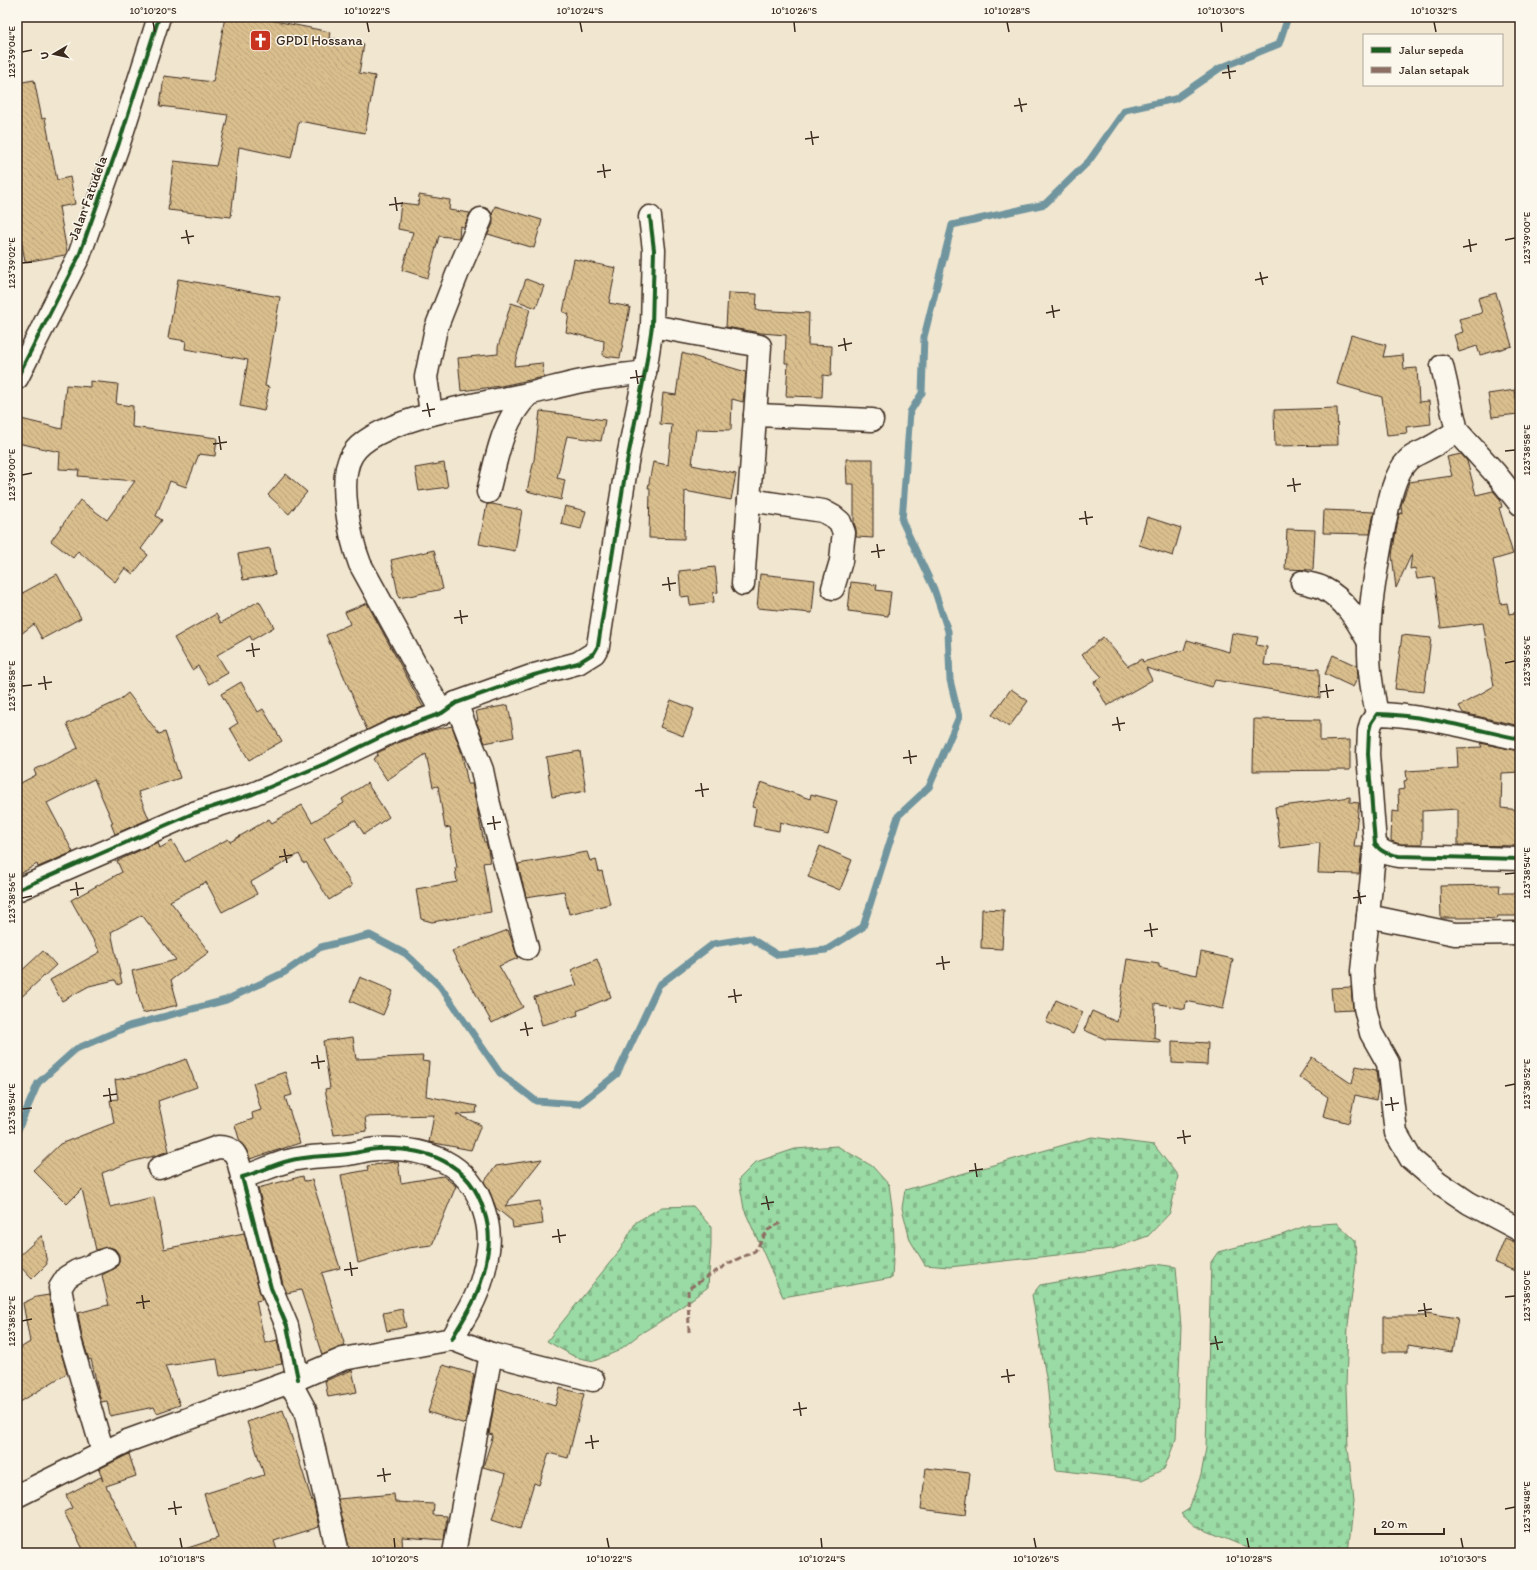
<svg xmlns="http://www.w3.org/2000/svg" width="1537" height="1570" viewBox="0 0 1537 1570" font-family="Itim,sans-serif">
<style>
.cemetery{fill:url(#cemetery-stones);stroke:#6a8261}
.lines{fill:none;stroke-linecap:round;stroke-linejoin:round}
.stream{stroke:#70959e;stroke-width:7}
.building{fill:url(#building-back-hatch);stroke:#3b2a1e}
.street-casing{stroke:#3b2a1e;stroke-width:25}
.secondary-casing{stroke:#3b2a1e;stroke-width:25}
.street{stroke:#fbf7ec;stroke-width:22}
.secondary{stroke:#fbf7ec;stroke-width:22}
.quiet{stroke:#8d6e63;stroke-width:3;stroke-dasharray:6 3;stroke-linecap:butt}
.cycleway-casing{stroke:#fbf7ec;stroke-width:6}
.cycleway{stroke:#1b5e20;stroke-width:4}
.ticks{fill:none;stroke:#3b2a1e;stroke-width:1.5}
.labels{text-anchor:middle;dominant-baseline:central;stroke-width:3;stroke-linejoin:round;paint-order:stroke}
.poi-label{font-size:14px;fill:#3b2a1e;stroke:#fbf7ec;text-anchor:start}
.street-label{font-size:14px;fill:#3b2a1e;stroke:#fbf7ec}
.neatline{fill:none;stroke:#3b2a1e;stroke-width:1.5}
.ticks-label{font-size:10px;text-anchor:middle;fill:#3b2a1e}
</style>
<defs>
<pattern id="cemetery-stones" width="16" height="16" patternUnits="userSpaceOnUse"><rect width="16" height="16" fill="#9adaa4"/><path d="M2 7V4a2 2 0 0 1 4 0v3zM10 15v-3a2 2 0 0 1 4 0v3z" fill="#86bb8d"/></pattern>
<pattern id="building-back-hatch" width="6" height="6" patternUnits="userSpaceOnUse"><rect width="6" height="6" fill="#d9be8e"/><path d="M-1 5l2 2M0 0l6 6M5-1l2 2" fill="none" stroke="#bba37a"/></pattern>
</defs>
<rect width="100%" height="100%" fill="#f1e6d0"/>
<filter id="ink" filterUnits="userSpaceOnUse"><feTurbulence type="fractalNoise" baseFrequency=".025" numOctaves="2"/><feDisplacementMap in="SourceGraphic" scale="8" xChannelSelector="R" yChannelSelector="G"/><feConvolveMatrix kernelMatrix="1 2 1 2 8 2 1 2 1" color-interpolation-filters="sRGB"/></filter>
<g filter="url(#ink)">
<!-- cemetery -->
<g class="cemetery">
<polygon points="1092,1137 1154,1145 1178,1176 1170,1213 1148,1236 1112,1249 949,1267 925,1265 910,1240 902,1208 905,1190"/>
<polygon points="837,1146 872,1166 889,1185 893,1214 894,1241 892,1278 783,1297 744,1209 739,1179 756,1162 795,1149"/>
<polygon points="693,1206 711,1227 711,1246 708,1287 672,1314 640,1334 618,1351 594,1361 575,1357 547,1341 620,1250 636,1222 662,1207"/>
<polygon points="1337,1223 1355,1240 1356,1263 1348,1325 1346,1386 1348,1448 1354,1501 1348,1552 1260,1553 1195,1526 1181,1514 1189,1509 1201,1475 1206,1448 1211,1262 1218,1252 1279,1236 1308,1225"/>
<polygon points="1155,1264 1176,1267 1181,1327 1176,1439 1164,1469 1142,1480 1056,1470 1047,1383 1032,1295 1040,1285"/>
</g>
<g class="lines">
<!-- stream -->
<polyline class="stream" points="17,1132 38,1083 76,1049 129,1026 226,1000 285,972 321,947 370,935 406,954 440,986 500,1073 536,1101 579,1104 617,1074 659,985 713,944 750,938 778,955 826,950 863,927 898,816 929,787 959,717 950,680 948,631 934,589 902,521 910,412 922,393 924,337 952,225 1045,204 1089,161 1125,110 1175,99 1220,68 1279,44 1288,17"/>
</g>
<!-- building -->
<g class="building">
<polygon points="225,17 256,17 330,32 329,38 364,44 359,73 375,76 365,133 299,121 291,158 239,147 231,217 168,210 174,161 216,166 228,115 160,106 164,76 213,82"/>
<polygon points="34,80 42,119 45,118 57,180 70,177 75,204 59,207 67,252 65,255 25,262 17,214 17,83"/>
<polygon points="419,195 450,200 449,210 470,213 464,227 460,226 459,238 439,236 428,278 402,270 413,232 398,229 401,203 418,205"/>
<polygon points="495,206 542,220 534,248 488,234 493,224 492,215"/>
<polygon points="574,259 616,268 609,303 630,307 620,358 603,356 604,341 566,332 569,314 563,312"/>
<polygon points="178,279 280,297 265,386 269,387 264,411 240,406 248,360 185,349 186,341 168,338"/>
<polygon points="526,279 544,286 536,308 518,301"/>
<polygon points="728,293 757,294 756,310 809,313 808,345 832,346 831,376 823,375 822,397 786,396 788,363 785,363 786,335 761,333 726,327"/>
<polygon points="1496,293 1512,346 1480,355 1477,346 1459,352 1454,335 1463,332 1459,319 1482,313 1478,298"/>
<polygon points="511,303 530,309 514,366 542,363 544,377 501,386 461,391 458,358 498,354 498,347"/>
<polygon points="1351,335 1386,345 1383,357 1403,355 1404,369 1417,368 1419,402 1429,401 1431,424 1406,427 1407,433 1387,435 1382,397 1337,384"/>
<polygon points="682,353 746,372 743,402 732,399 731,430 696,429 692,465 736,474 731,500 685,491 684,539 649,538 650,488 648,488 653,462 668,465 672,425 660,424 663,393 676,395"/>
<polygon points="90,381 118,384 116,404 133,406 132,427 217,438 215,456 199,454 186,487 170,481 156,516 162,520 141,549 148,555 133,574 125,568 115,582 78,551 73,558 51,541 80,500 107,520 135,481 78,476 79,470 59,469 60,452 17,443 17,418 62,429 66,385 90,387"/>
<polygon points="1515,390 1518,414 1492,417 1488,394"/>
<polygon points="1337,408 1338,445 1275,446 1274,410"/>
<polygon points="540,411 605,420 601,441 567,436 557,478 565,480 561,500 527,491 534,460"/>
<polygon points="1461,454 1467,461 1476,495 1493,491 1500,499 1502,507 1499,508 1513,554 1493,560 1501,604 1507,603 1509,614 1520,612 1520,726 1463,713 1459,706 1494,686 1483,623 1441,628 1434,577 1417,579 1415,568 1410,569 1412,553 1396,588 1392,555 1399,513 1402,514 1401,505 1409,482 1452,476 1447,457"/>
<polygon points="846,459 873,459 873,538 856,537 856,529 854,523 854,484 847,484"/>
<polygon points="444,463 448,487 419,491 415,468"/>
<polygon points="286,474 307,492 289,514 268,495"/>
<polygon points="487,504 492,504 522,510 515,551 479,544"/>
<polygon points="565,506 586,511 581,529 561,524"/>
<polygon points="1324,510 1374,512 1370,534 1323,533"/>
<polygon points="1147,517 1181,528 1173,556 1139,545"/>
<polygon points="1287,529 1315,530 1313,570 1285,569"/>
<polygon points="270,548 275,575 243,580 238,554"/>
<polygon points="434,550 443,589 399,598 391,560"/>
<polygon points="715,567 718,592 713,593 714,602 690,605 689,596 681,597 679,571"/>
<polygon points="57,574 81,618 42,639 34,624 17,637 17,596"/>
<polygon points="760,574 815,580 812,613 757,608"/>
<polygon points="851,582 877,585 876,590 891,592 888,616 848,611"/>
<polygon points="259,601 274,627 252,640 250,636 217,655 228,673 209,684 198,666 192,670 174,638 216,614 221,623"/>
<polygon points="367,603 423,707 389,719 367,730 326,635 350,624 345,612"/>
<polygon points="1232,633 1258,637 1256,645 1267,647 1264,665 1319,669 1320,698 1215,680 1212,687 1146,668 1152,680 1107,706 1094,682 1102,677 1082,655 1103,637 1128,666 1142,659 1143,662 1184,650 1187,640 1229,652"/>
<polygon points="1402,635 1431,638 1424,692 1395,689"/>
<polygon points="1333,655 1357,666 1358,677 1353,687 1325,674"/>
<polygon points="241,682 258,712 263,709 282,741 249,760 230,728 238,723 221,694"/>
<polygon points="1011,689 1028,701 1009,727 992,715"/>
<polygon points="128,693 159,734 165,732 180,778 138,792 149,819 115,834 111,824 113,823 94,779 47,803 73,852 38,867 37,864 17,876 17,785 36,775 34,770 78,748 67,724 118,701"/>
<polygon points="671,700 694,709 683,736 660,727"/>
<polygon points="508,705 514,737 485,743 476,721 478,721 476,711"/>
<polygon points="1254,719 1320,720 1320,741 1350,740 1350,770 1253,771"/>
<polygon points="452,726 462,754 468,784 472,784 484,842 486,842 488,850 490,862 483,863 491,912 432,922 421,919 416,889 457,882 455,868 457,868 450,827 445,828 438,786 433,787 426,754 387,780 373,759 378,755 377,753 398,743 433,730"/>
<polygon points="1480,743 1520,751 1520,772 1502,773 1501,808 1520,810 1520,846 1458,845 1458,809 1422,811 1422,844 1400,844 1391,841 1392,811 1399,812 1398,790 1405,789 1404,781 1407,780 1406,771 1458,768 1457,748 1482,747"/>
<polygon points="580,751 586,791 552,797 546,757"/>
<polygon points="761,782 810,799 811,794 837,801 828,835 780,822 779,831 753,826 756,808 752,807"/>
<polygon points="367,783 389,817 364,834 355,820 324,838 352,886 329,900 306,862 304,864 299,854 251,882 257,894 222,912 206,882 170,901 209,952 171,980 178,1005 143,1013 132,971 176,960 142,915 111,932 122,983 118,985 115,980 89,986 62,1001 50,980 100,952 71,900 122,872 117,861 158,842 160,848 172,841 185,862 228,839 230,842 269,819 272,823 302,805 312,822 344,803 342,799"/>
<polygon points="1350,797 1350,802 1359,803 1354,847 1362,847 1359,874 1318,873 1320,843 1280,848 1275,807"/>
<polygon points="820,846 852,860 840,890 808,877"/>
<polygon points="587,852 590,861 596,859 599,872 602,871 610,904 569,914 564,891 526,897 518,864"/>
<polygon points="1500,885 1499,893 1520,893 1520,916 1498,916 1497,919 1475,918 1441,918 1440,886"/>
<polygon points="982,909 1004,910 1002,949 981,948"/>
<polygon points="508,930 518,958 499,966 523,1007 492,1023 452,951"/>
<polygon points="43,951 56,965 17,1001 17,975"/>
<polygon points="1201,952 1233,959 1223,1009 1186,1001 1185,1009 1155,1003 1154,1038 1160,1040 1160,1042 1105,1039 1084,1030 1092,1011 1117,1022 1127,959 1159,964 1159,967 1197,975"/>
<polygon points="597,959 611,997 577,1011 578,1015 542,1025 534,997 577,985 571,970"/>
<polygon points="360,977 393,991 383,1015 350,1001"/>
<polygon points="1351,987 1353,1010 1333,1011 1331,988"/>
<polygon points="1056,1000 1083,1012 1073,1034 1046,1022"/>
<polygon points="353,1037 356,1059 423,1056 422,1061 429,1062 426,1096 477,1106 476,1113 456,1114 481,1125 471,1150 429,1142 434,1115 365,1117 367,1131 334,1135 325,1089 330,1088 323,1041"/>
<polygon points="1172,1041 1208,1043 1207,1065 1172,1063"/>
<polygon points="1312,1057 1352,1084 1356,1066 1376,1070 1378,1090 1376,1100 1355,1095 1349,1123 1323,1116 1328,1097 1299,1077"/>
<polygon points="186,1059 197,1087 158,1101 169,1151 154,1156 131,1162 102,1173 110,1207 154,1197 164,1249 244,1233 262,1300 256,1301 265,1343 277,1340 282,1364 220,1376 217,1359 165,1366 180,1405 157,1413 154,1407 110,1416 107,1401 101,1402 91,1359 89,1360 82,1337 78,1313 108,1305 109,1306 102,1275 117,1267 119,1261 119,1255 115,1249 109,1247 96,1250 82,1189 67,1204 33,1170 60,1144 114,1123 110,1100 118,1099 115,1080 143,1075"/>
<polygon points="285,1072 292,1095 285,1097 300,1143 250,1159 246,1149 240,1142 235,1125 253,1119 252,1113 261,1110 253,1083"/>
<polygon points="542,1159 505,1206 540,1201 543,1224 513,1228 512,1221 496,1208 489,1190 484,1182 496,1166"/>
<polygon points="394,1162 398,1162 401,1183 443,1176 456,1186 432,1245 408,1248 358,1263 341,1175 368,1170 367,1166"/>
<polygon points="303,1176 304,1181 312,1180 340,1268 322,1273 345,1346 322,1355 301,1290 287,1293 283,1284 258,1188"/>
<polygon points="42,1235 47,1264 32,1279 17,1263 17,1258"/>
<polygon points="1505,1238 1520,1244 1520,1273 1495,1263"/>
<polygon points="49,1295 58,1342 67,1373 17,1404 17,1350 30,1342 23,1303 36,1297"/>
<polygon points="402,1309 406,1327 387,1331 383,1313"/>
<polygon points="1426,1313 1458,1318 1452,1352 1408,1345 1408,1352 1383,1352 1383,1316 1425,1316"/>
<polygon points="443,1365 474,1374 465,1424 428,1412"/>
<polygon points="352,1370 357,1392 328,1397 325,1381"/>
<polygon points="497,1388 555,1406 560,1388 584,1394 568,1458 549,1453 539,1485 534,1483 520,1529 492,1520 506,1474 483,1467 493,1435 489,1434"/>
<polygon points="283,1410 312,1501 313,1501 319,1527 274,1541 278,1553 186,1553 185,1549 218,1538 204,1494 264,1475 247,1422"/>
<polygon points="129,1454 136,1476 106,1486 139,1553 85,1553 64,1512 72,1508 66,1495 101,1477 103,1481 99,1469"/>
<polygon points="926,1468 970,1473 965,1515 921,1509"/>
<polygon points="394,1494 395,1502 434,1504 433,1515 447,1516 444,1540 402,1537 403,1553 350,1553 338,1499"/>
</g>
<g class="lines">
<defs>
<g id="street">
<polyline points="652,326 760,346 743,584"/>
<polyline points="431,413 426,377 436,328 458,272 481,219"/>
<polyline points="755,415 872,420"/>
<polyline points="1457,431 1496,474 1520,504"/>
<path d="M488 492C497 457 502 420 529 394"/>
<polyline points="749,500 823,511 834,517 840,522 844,533 843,540 841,561 833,588"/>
<path d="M1302 582C1309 584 1317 585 1323 588 1346 600 1357 621 1369 642"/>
<polyline points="456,703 482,770 489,804 527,948"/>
<path d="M442 713 360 564C350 538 337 479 352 455 373 419 483 403 523 395 542 391 562 385 582 381 602 377 624 375 645 372"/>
<path d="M1377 714C1373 694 1369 675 1369 654 1368 614 1375 576 1382 537 1387 514 1391 477 1408 460 1414 454 1421 453 1429 448 1439 443 1448 437 1457 431L1442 366"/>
<path d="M1520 739C1473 729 1425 715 1377 714L1371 723 1369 731 1368 754 1375 844C1382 853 1388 854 1399 856L1520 859"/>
<polyline points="1375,844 1368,916 1455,934 1520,933"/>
<polyline points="17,890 194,813 253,794 329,762 393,731 442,713 456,703 534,675 578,663 594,653 598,646 627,462 645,372 652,326 654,250 650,217"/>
<polyline points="1368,916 1362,971 1365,1008 1371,1033 1388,1063 1396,1133 1411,1159 1438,1182 1469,1203 1520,1230"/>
<path d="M159 1168 218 1147C238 1147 238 1161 242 1177"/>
<path d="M298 1379 287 1326 271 1288 242 1177C258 1173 272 1165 288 1161 309 1155 327 1157 348 1154 358 1153 368 1149 378 1149 425 1147 470 1162 484 1211 488 1223 490 1237 488 1250 486 1266 481 1285 474 1300 468 1313 459 1326 452 1339"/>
<polyline points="290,1382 305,1410 338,1553"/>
<polyline points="103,1452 70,1340 60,1288 67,1277 77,1271 107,1259"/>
<polyline points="17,1496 127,1441 290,1382 343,1359 452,1339 491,1354 593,1380"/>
<polyline points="454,1553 491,1354"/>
</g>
<polyline id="secondary" points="17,378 79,256 119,143 159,17"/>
</defs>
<!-- street casing -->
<use href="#street" class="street-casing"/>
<!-- secondary casing -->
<use href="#secondary" class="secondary-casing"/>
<!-- street -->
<use href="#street" class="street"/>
<!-- secondary -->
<use href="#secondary" class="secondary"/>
<!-- quiet -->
<polyline class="quiet" points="689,1332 688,1289 729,1263 755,1251 768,1230 782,1222"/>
<defs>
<g id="cycleway">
<polyline points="17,378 79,256 119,143 159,17"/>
<path d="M1520 739C1473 729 1425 715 1377 714L1371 723 1369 731 1368 754 1375 844C1382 853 1388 854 1399 856L1520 859"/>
<polyline points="17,890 194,813 253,794 329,762 393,731 442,713 456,703 534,675 578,663 594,653 598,646 627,462 645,372 652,326 654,250 650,217"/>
<path d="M298 1379 287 1326 271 1288 242 1177C258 1173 272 1165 288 1161 309 1155 327 1157 348 1154 358 1153 368 1149 378 1149 425 1147 470 1162 484 1211 488 1223 490 1237 488 1250 486 1266 481 1285 474 1300 468 1313 459 1326 452 1339"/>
</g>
</defs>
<!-- cycleway casing -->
<use href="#cycleway" class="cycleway-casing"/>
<!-- cycleway -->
<use href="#cycleway" class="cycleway"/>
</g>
</g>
<!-- ticks -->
<path class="ticks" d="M153 22 155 32M367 22 369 32M580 22 582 32M794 22 795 32M1007 22 1009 32M1221 22 1222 32M1434 22 1436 32M22 52 32 50M1228 65 1230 79M1222 73 1236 71M1019 98 1022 112M1014 106 1027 104M811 131 813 145M805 139 819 137M603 164 605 178M597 172 611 170M395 197 397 211M389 205 403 203M186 230 189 244M181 238 194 236M1469 239 1471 252M1505 240 1515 238M1463 247 1477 244M22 263 32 262M1260 272 1263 285M1255 280 1268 277M1052 305 1054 318M1046 313 1060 310M844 338 846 351M838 346 852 343M636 370 638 384M630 378 644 376M427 403 430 417M422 411 435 409M219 436 221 450M213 444 227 442M1505 451 1515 450M22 475 32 473M1293 478 1295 492M1287 486 1301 484M1085 511 1087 525M1079 519 1093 517M877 544 879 558M871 552 885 550M668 577 670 591M662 585 676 583M460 610 462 624M454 618 468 616M252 643 254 657M246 651 260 649M1505 663 1515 661M44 676 46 690M38 684 52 682M1326 684 1328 698M22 686 32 685M1320 692 1334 690M1117 717 1120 731M1112 725 1125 723M909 750 911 764M903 758 917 756M701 783 703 797M695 791 709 789M493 816 495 830M487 824 501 822M284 849 287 863M279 857 292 855M1505 874 1515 873M76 882 78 896M70 890 84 888M1358 890 1361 904M22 898 32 896M1353 898 1366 896M1150 923 1152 937M1144 931 1158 929M942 956 944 970M936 964 950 962M734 989 736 1003M728 997 742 995M525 1022 528 1036M520 1030 533 1028M317 1055 319 1069M311 1063 325 1061M1505 1086 1515 1084M109 1088 111 1102M103 1096 117 1094M1391 1097 1393 1111M1385 1105 1399 1103M22 1109 32 1108M1183 1130 1185 1144M1177 1138 1191 1136M975 1163 977 1177M969 1171 983 1169M766 1196 769 1210M761 1204 774 1202M558 1229 560 1243M552 1237 566 1235M350 1262 352 1276M344 1270 358 1268M142 1295 144 1309M1505 1297 1515 1296M136 1303 150 1301M1424 1303 1426 1317M1418 1311 1432 1309M22 1321 32 1319M1215 1336 1218 1350M1210 1344 1223 1342M1007 1369 1009 1383M1001 1377 1015 1375M799 1402 801 1416M793 1410 807 1408M591 1435 593 1449M585 1443 599 1441M383 1468 385 1482M377 1476 391 1474M174 1501 176 1515M168 1509 182 1507M1505 1509 1515 1507M180 1538 182 1548M394 1538 395 1548M607 1538 609 1548M821 1538 822 1548M1034 1538 1036 1548M1247 1538 1249 1548M1461 1538 1463 1548"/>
<!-- icons -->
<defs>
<symbol id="church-square" viewBox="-11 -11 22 22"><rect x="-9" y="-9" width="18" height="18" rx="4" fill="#c8321e" stroke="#fbf7ec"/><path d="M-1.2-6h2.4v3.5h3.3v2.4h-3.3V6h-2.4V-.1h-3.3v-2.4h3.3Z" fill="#fff"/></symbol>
</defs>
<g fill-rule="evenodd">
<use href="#church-square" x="248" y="28" width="25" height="25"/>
</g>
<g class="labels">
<!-- poi labels -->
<g class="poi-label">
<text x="276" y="40">GPDI Hossana</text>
</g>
<!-- street labels -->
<g class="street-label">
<text transform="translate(88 198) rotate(-70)">Jalan Fatudela</text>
</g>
</g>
<!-- margin -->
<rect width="1537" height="1570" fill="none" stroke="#fbf7ec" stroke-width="44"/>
<!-- legend -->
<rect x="1363" y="34" width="140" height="52" fill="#fbf7ec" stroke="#aea59a"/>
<rect x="1371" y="47" width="20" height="6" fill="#1b5e20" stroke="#aea59a"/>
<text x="1399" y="54" font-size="12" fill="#3b2a1e">Jalur sepeda</text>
<rect x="1371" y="67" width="20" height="6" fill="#8d6e63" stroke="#aea59a"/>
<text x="1399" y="74" font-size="12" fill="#3b2a1e">Jalan setapak</text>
<!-- north arrow -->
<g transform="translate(54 54) rotate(261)" stroke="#fbf7ec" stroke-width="3" paint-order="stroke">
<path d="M0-3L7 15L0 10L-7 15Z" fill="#3b2a1e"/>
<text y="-6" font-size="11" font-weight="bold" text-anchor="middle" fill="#3b2a1e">U</text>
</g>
<!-- scale -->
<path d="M1375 1528v6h69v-6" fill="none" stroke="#3b2a1e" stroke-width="2"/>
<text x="1381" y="1528" font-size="12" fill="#3b2a1e" stroke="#fbf7ec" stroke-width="3" paint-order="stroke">20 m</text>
<rect x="22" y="22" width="1493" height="1526" class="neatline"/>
<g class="ticks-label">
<text x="153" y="14">10°10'20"S</text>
<text x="367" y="14">10°10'22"S</text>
<text x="580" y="14">10°10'24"S</text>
<text x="794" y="14">10°10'26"S</text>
<text x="1007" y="14">10°10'28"S</text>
<text x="1221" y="14">10°10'30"S</text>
<text x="1434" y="14">10°10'32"S</text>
<text transform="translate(11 52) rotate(-90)" y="4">123°39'04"E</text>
<text transform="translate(1526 238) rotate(-90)" y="4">123°39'00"E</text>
<text transform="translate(11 263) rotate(-90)" y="4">123°39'02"E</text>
<text transform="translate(1526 450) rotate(-90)" y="4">123°38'58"E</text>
<text transform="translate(11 475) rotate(-90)" y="4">123°39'00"E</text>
<text transform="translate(1526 661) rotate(-90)" y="4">123°38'56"E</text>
<text transform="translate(11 686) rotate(-90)" y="4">123°38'58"E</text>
<text transform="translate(1526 873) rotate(-90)" y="4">123°38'54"E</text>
<text transform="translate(11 898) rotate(-90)" y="4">123°38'56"E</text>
<text transform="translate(1526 1084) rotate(-90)" y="4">123°38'52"E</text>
<text transform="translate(11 1109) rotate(-90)" y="4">123°38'54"E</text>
<text transform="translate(1526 1296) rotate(-90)" y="4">123°38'50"E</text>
<text transform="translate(11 1321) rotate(-90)" y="4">123°38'52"E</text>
<text transform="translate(1526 1507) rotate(-90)" y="4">123°38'48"E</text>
<text x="182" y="1562">10°10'18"S</text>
<text x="395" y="1562">10°10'20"S</text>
<text x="609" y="1562">10°10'22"S</text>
<text x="822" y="1562">10°10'24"S</text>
<text x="1036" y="1562">10°10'26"S</text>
<text x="1249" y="1562">10°10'28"S</text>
<text x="1463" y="1562">10°10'30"S</text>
</g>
</svg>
